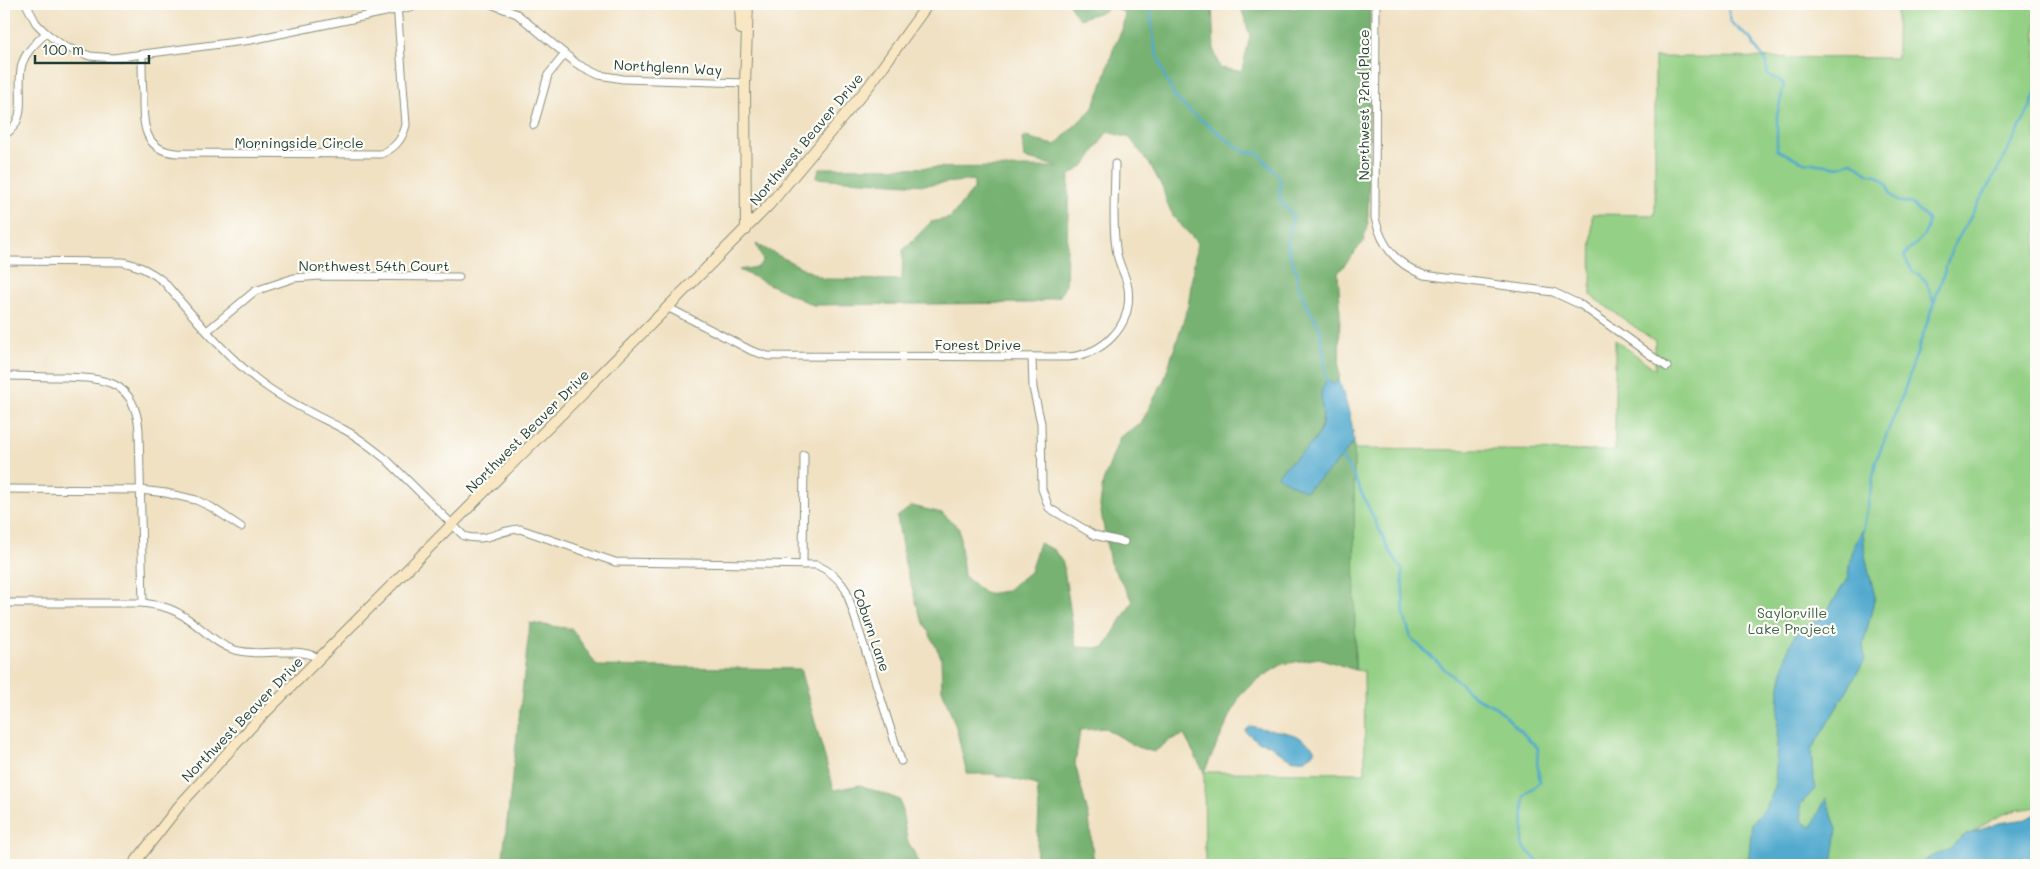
<svg xmlns="http://www.w3.org/2000/svg" width="2040" height="869" viewBox="0 0 2040 869" font-family="Mali,sans-serif">
<style>
.green{fill:#94d085;stroke:#5a865c}
.forest{fill:#77b272;stroke:#4b7853}
.water{fill:#52aacf;stroke:#387482}
.lines{fill:none;stroke-linecap:round;stroke-linejoin:round}
.stream{stroke:#52aacf;stroke-width:2.5}
.street-casing{stroke:#888f7c;stroke-width:9}
.secondary-casing{stroke:#888f7c;stroke-width:12}
.street{stroke:#fff;stroke-width:7}
.secondary{stroke:#f9e7c3;stroke-width:10}
.labels{text-anchor:middle;dominant-baseline:central;stroke-width:4.5;stroke-linejoin:round;paint-order:stroke}
.street-label{font-size:14px;fill:#1f3d34;stroke:#fdfcf7}
.park-label{font-size:14px;fill:#3c6248;stroke:#fdfcf7}
</style>
<rect width="100%" height="100%" fill="#fdfcf7"/>
<filter id="ink" filterUnits="userSpaceOnUse"><feTurbulence type="fractalNoise" baseFrequency=".02" numOctaves="2"/><feDisplacementMap in="SourceGraphic" scale="10" xChannelSelector="R" yChannelSelector="G"/><feConvolveMatrix kernelMatrix="1 2 1 2 8 2 1 2 1" color-interpolation-filters="sRGB"/></filter>
<filter id="wash" filterUnits="userSpaceOnUse"><feTurbulence type="fractalNoise" baseFrequency=".0096" numOctaves="4" result="noise"/><feDisplacementMap in="SourceGraphic" scale="20" xChannelSelector="R" yChannelSelector="G"/><feGaussianBlur stdDeviation="1.12" result="paint"/><feColorMatrix in="noise" values="0 0 0 0 0 0 0 0 0 0 0 0 0 0 0 0 0 1.4 0 .05"/><feComposite in="paint" operator="in"/></filter>
<g filter="url(#wash)">
<rect width="100%" height="100%" fill="#f0e1c3"/>
<!-- green -->
<path class="green" d="M1897 4H2036V807C2029 809 2020 809 2013 811 1987 818 1952 848 1931 865H1205L1204 772 1365 773 1364 671 1355 670 1353 449 1615 451V340L1655 369V341L1591 296 1592 214 1655 215V57L1897 58Z"/>
<!-- forest -->
<g class="forest">
<path d="M1069 4H1212L1214 51 1220 68 1239 71 1242 70 1250 36 1240 4H1284L1285 6 1297 9 1299 4H1370L1368 222 1363 242 1338 273 1340 304 1339 379 1333 384 1326 380C1317 399 1327 410 1320 429 1313 450 1291 458 1278 475L1280 478 1306 491 1331 469 1354 442 1355 670 1319 658 1283 664 1260 678 1241 693 1204 772 1184 735 1170 740 1154 752 1137 747 1105 728 1080 730 1075 764 1089 818 1094 865H1036L1039 810 1037 785 993 774H967L956 727 942 689 941 657 920 615 905 564 897 517 912 506 942 513 959 528 964 576 986 594 1006 591 1030 572 1039 543 1054 550 1063 563 1076 647 1104 648 1133 601 1110 563 1100 506 1103 482 1120 437 1141 423 1164 380 1188 307 1197 242 1175 219 1167 203 1163 189 1151 166 1130 138 1107 132 1086 164 1069 176 1066 284 1060 296 1033 303 813 305 739 270 758 267 763 260 756 244 824 279 902 280 903 250 931 222 950 218 974 189V180L924 185 816 178 820 168 1060 167 1024 158 1022 139 1026 136 1033 140 1055 145 1092 109 1101 89 1114 47 1122 30 1125 13 1112 6 1104 11 1079 19Z"/>
<polygon points="530,623 572,629 597,666 800,669 834,790 860,785 900,800 907,840 921,865 502,865"/>
</g>
<!-- water -->
<g class="water">
<path d="M1327 379 1333 384 1339 379C1345 401 1353 420 1354 442L1331 469 1305 491 1280 478 1278 475C1291 458 1313 450 1321 429 1325 417 1321 406 1321 394 1321 389 1325 384 1327 379Z"/>
<polygon points="1863,529 1865,555 1875,597 1863,646 1865,660 1811,751 1813,776 1816,788 1800,805 1802,822 1812,827 1826,798 1837,829 1832,865 1748,865 1752,822 1766,808 1775,787 1779,690 1787,652 1797,630 1823,618 1847,579 1854,545"/>
<path d="M1251 726C1277 733 1293 728 1314 748V753L1305 759 1294 760 1283 755 1269 744 1257 741 1245 731Z"/>
<polygon points="2036,813 2036,865 1918,865 1927,859 1949,849 1963,836 1999,823 2026,819"/>
</g>
<g class="lines">
<!-- stream -->
<g class="stream">
<polyline points="1149,4 1155,47 1165,77 1175,97 1188,110 1244,152 1258,153 1280,178 1280,201 1293,216 1287,241 1290,256 1298,275 1297,282 1304,300 1320,328 1327,382"/>
<path d="M1728 4 1730 22 1753 41 1754 46 1767 62V74C1773 79 1777 77 1784 84L1777 116V150L1804 162 1840 167 1850 162 1854 163 1869 174 1877 175 1888 185 1890 194 1897 201 1912 204 1928 220C1929 237 1913 244 1904 256L1913 272 1919 275 1926 281 1933 301"/>
<polyline points="1341,456 1353,475 1389,550 1402,569 1404,615 1411,638 1475,697 1496,707 1538,748 1537,762 1540,782 1524,796 1523,846 1541,865"/>
<polyline points="1863,531 1876,461 1903,394 1952,249 2001,164 2030,108 2036,91"/>
</g>
</g>
</g>
<g filter="url(#ink)">
<g class="lines">
<defs>
<g id="street">
<polyline points="26,4 36,23 46,33 65,47 90,56 113,58 251,40 424,4"/>
<polyline points="491,4 517,14 577,64 599,75 623,79 745,83"/>
<path d="M1376 4 1375 218C1382 247 1396 264 1424 275L1553 292 1581 305 1667 367"/>
<path d="M142 55C142 68 142 81 143 94 143 121 142 151 177 153L381 154C395 148 402 140 406 125L397 4"/>
<polyline points="534,125 548,75 565,54"/>
<path d="M4 135C31 119 15 89 22 64 26 51 37 42 46 33"/>
<path d="M4 261 123 262C140 266 151 271 164 282 195 318 225 356 263 384 287 402 316 415 343 429 359 437 373 449 387 460L464 536C488 543 497 530 520 529L615 562 817 565C830 571 839 578 846 590L901 761"/>
<path d="M669 308 752 351 768 356 1068 357C1104 354 1133 326 1128 288 1126 274 1117 263 1116 248 1112 221 1115 192 1115 164"/>
<polyline points="207,331 255,291 294,278 320,276 459,277"/>
<polyline points="1032,357 1033,388 1041,423 1042,489 1049,508 1094,535 1124,542"/>
<path d="M4 376C23 376 43 377 62 377 105 378 135 380 139 430L143 603"/>
<polyline points="4,489 140,490 166,493 196,500 211,507 241,527"/>
<polyline points="803,565 804,455"/>
<path d="M4 603H143C156 605 169 607 180 614 199 624 214 644 235 650 263 658 293 645 319 658"/>
</g>
<g id="secondary">
<polyline points="740,4 741,29"/>
<polyline points="746,230 745,83 748,4"/>
<polyline points="133,865 179,806 253,725 769,205 869,86 928,4"/>
</g>
</defs>
<!-- street casing -->
<use href="#street" class="street-casing"/>
<!-- secondary casing -->
<use href="#secondary" class="secondary-casing"/>
<!-- street -->
<use href="#street" class="street"/>
<!-- secondary -->
<use href="#secondary" class="secondary"/>
</g>
</g>
<g class="labels">
<!-- street labels -->
<g class="street-label">
<text transform="translate(668 67) rotate(3)">Northglenn Way</text>
<text transform="translate(1363 105) rotate(-90)">Northwest 72nd Place</text>
<text transform="translate(806 139) rotate(-50)">Northwest Beaver Drive</text>
<text x="299" y="142">Morningside Circle</text>
<text x="374" y="265">Northwest 54th Court</text>
<text x="978" y="344">Forest Drive</text>
<text transform="translate(527 431) rotate(-45)">Northwest Beaver Drive</text>
<text transform="translate(872 630) rotate(71)">Coburn Lane</text>
<text transform="translate(242 719) rotate(-46)">Northwest Beaver Drive</text>
</g>
<!-- park labels -->
<g class="park-label">
<text x="1792" y="612">Saylorville<tspan x="1792" dy="16">Lake Project</tspan></text>
</g>
</g>
<!-- margin -->
<rect width="2040" height="869" fill="none" stroke="#fdfcf7" stroke-width="20"/>
<!-- scale -->
<path d="M35 55v8h114v-8" fill="none" stroke="#1f3d34" stroke-width="2.5"/>
<text x="42" y="55" font-size="15" fill="#1f3d34" stroke="#fdfcf7" stroke-width="4" paint-order="stroke">100 m</text>
</svg>
